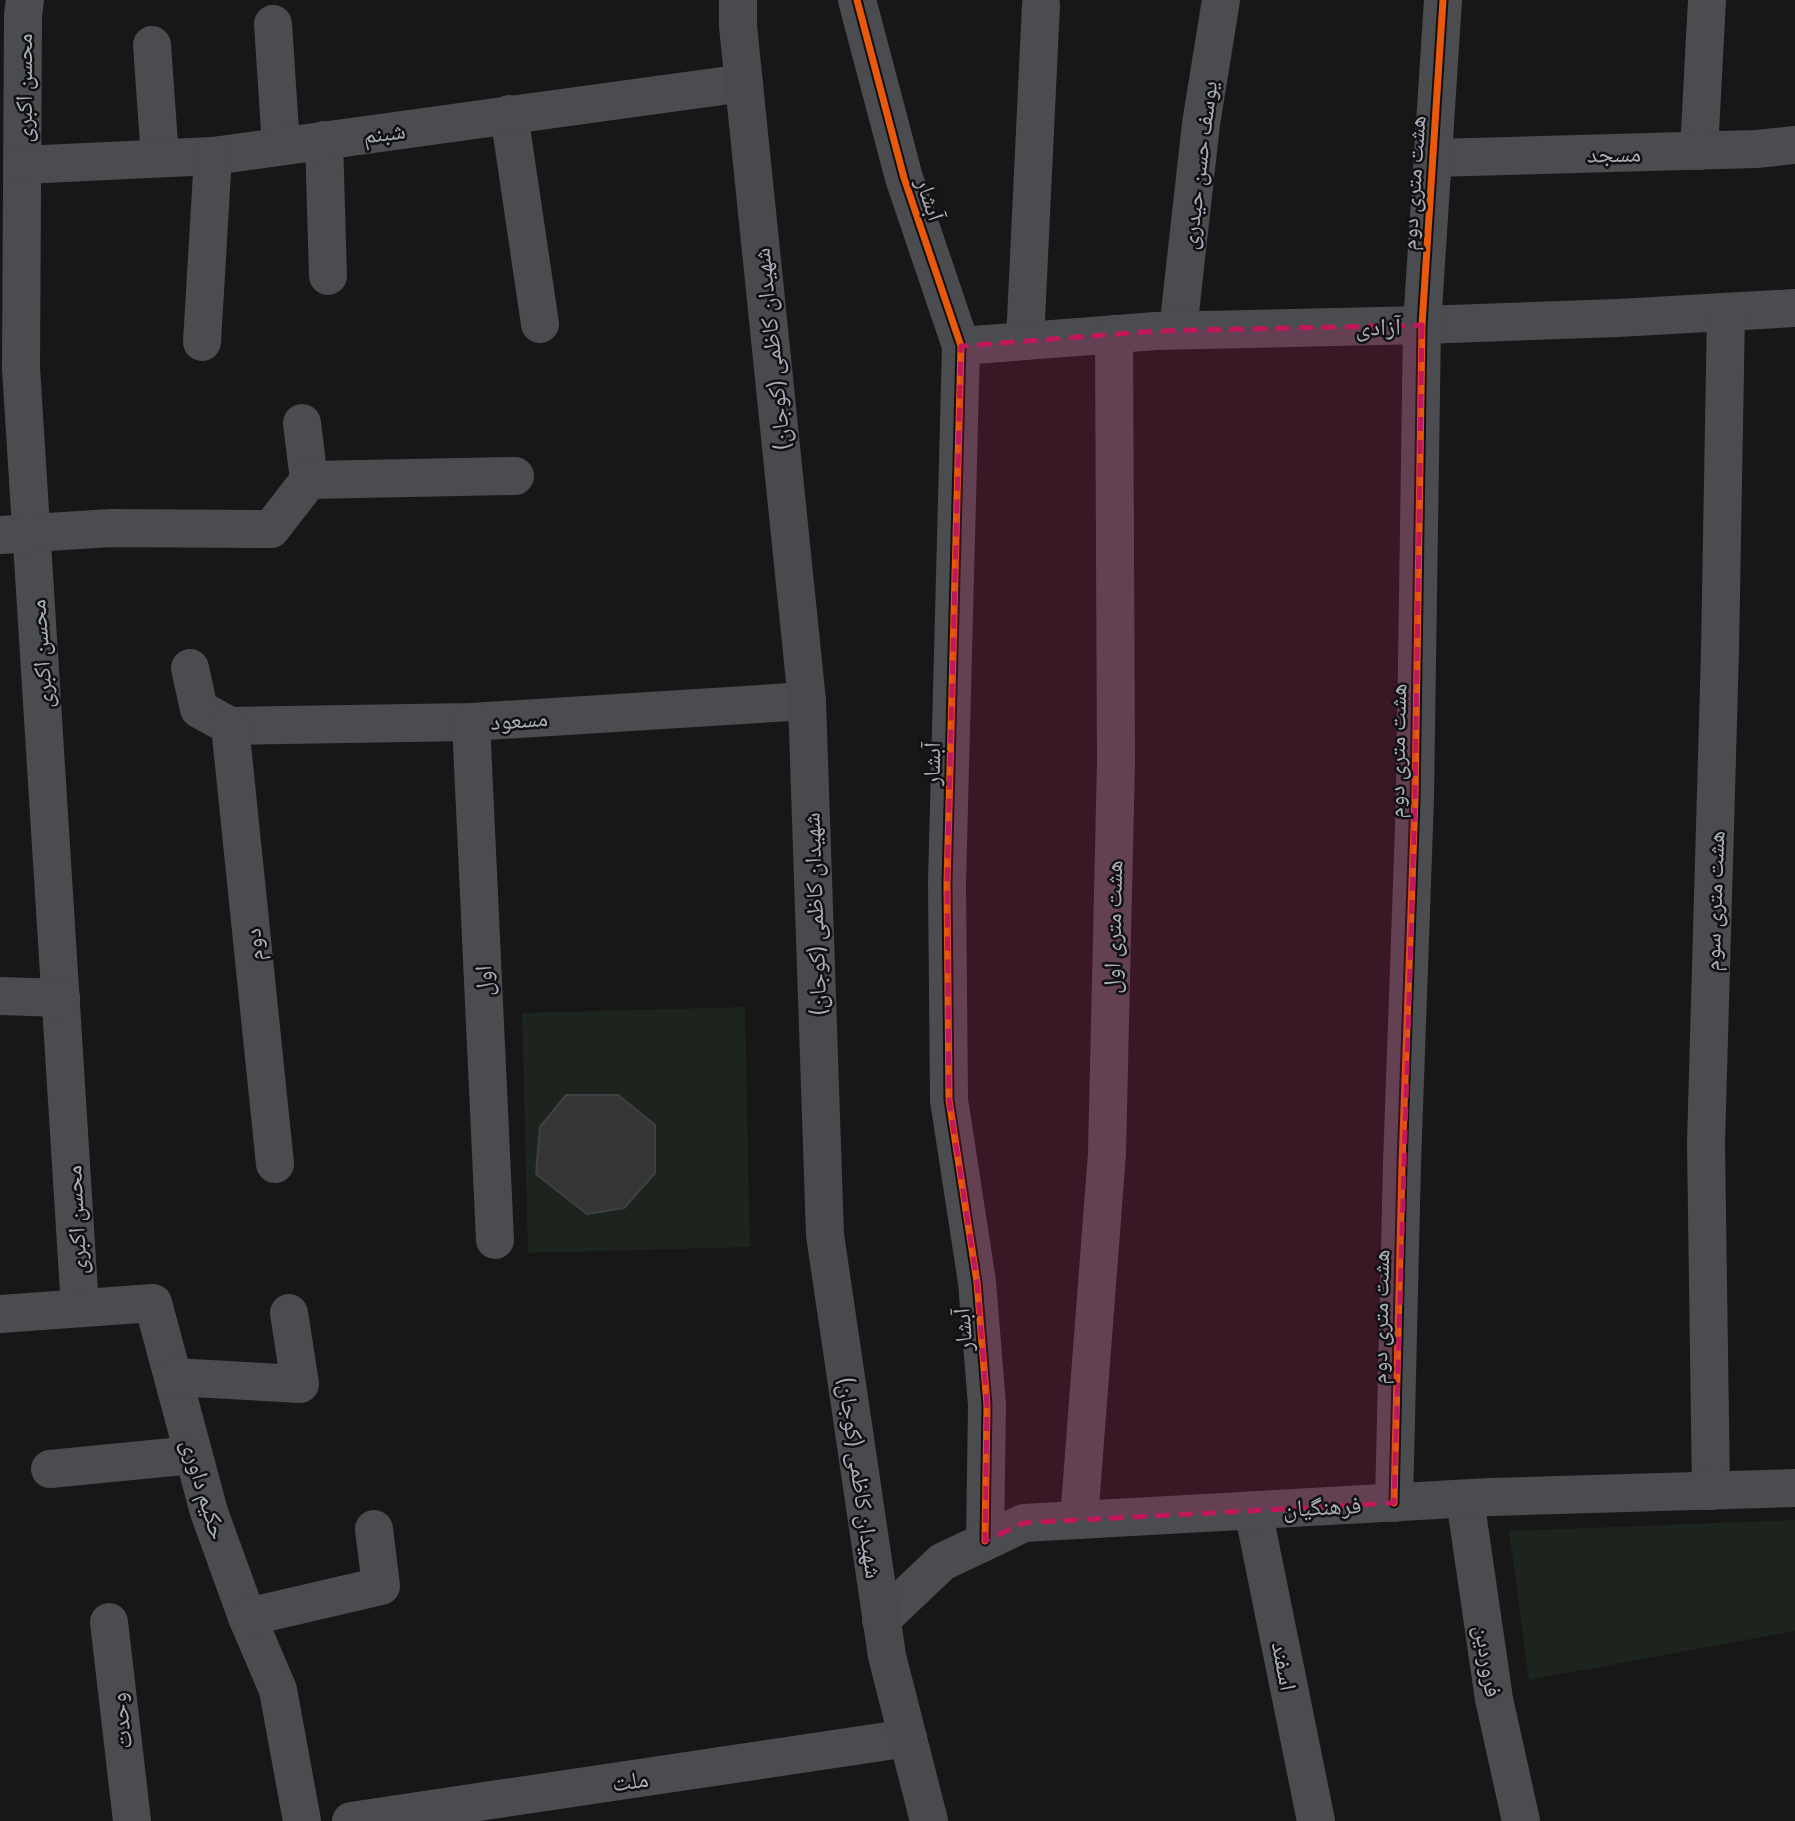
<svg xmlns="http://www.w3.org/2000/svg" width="1795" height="1821" viewBox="0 0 1795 1821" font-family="'Titillium Web','Noto Naskh Arabic',sans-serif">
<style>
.green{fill:#1d241e}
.building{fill:#353536;stroke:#3f4043;stroke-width:2}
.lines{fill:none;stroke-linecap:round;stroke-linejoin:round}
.minor{stroke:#4b4c50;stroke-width:38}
.tertiary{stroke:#4b4c50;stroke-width:38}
.secondary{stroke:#4a4a4e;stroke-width:38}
.cycleway-casing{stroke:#111113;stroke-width:11}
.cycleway{stroke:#e8590c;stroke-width:7}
.marked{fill:#c2185b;fill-opacity:0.2;stroke:#c2185b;stroke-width:5;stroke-dasharray:14 9;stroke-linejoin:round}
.labels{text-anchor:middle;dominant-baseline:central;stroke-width:5;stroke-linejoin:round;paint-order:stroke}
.street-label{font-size:24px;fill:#a8adb8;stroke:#111113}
</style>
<rect width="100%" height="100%" fill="#171717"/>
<!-- green -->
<g class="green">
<polygon points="745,1007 750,1247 528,1253 522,1013"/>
<polygon points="1795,1520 1795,1631 1529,1680 1509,1531"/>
</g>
<!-- building -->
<polygon class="building" points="566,1095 618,1095 655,1125 655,1173 624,1208 587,1214 536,1174 540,1127"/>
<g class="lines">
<!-- minor -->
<g class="minor">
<polyline points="25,0 23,15 21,368 80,1308"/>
<polyline points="857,0 904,178 961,346 947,883 949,1100 977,1282 987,1405 985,1541"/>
<polyline points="273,24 281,146"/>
<polyline points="152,45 160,158"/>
<polyline points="509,114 540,324"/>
<polyline points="324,140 328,276"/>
<polyline points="1699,151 1707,0"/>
<polyline points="1433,158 1756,149 1795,145"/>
<polyline points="22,165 213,156 744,83"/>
<polyline points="1178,330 1201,124 1221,0"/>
<polyline points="1025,341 1041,5"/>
<polyline points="202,342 213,156"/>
<polyline points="961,346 1156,331 1422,325 1618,318 1795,308"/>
<polyline points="302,423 309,480"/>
<polyline points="0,535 111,528 271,529 309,480 515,476"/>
<polyline points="190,668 199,709 230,726 471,722 807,701"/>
<polyline points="471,722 495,1240"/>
<polyline points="230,726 275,1164"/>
<polyline points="0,996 61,998"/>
<polyline points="0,1314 153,1303 209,1512 247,1617 278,1690 302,1821"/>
<polyline points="173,1377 300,1384 289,1313"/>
<polyline points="50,1469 193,1455"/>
<polyline points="1711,1491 1706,1143 1720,651 1726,312"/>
<polyline points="1465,1499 1494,1699 1521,1821"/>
<polyline points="1394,1503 1402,1164 1415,799 1422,325 1443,0"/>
<polyline points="1253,1510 1316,1821"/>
<polyline points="1079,1520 1107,1153 1116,762 1114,334"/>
<polyline points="247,1617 381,1586 374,1529"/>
<polyline points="881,1620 942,1562 1024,1523 1490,1497 1795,1488"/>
<polyline points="109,1622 132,1821"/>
</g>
<!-- tertiary -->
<polyline class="tertiary" points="351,1821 908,1738"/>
<!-- secondary -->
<polyline class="secondary" points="738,0 738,26 807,701 825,1235 887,1656 929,1821"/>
<defs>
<g id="cycleway">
<polyline points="857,0 904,178 961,346 947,883 949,1100 977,1282 987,1405 985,1541"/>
<polyline points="1394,1503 1402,1164 1415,799 1422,325 1443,0"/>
</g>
</defs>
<!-- cycleway casing -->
<use href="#cycleway" class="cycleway-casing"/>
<!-- cycleway -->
<use href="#cycleway" class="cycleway"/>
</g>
<!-- marked area -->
<path class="marked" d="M1422 325 1415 799 1394 1503 1024 1523 985 1541 987 1405 977 1282 949 1100 947 883 961 346 1156 331Z"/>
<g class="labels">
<!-- street labels -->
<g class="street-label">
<text transform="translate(23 88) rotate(-90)">محسن اکبری</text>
<text transform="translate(384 132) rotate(-8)">شبنم</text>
<text transform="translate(1614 153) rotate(-1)">مسجد</text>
<text transform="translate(1198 165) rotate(-83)">یوسف حسن حیدری</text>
<text transform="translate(1412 183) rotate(-86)">هشت متری دوم</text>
<text transform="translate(931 199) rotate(72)">آبشار</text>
<text transform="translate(1378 326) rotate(-1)">آزادی</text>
<text transform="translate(771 349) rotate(-96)">شهیدان کاظمی (کوجان)</text>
<text transform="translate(40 654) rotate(-94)">محسن اکبری</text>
<text transform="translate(519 719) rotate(-4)">مسعود</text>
<text transform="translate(1396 751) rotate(-89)">هشت متری دوم</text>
<text transform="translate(931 764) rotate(-89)">آبشار</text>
<text transform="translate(1713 901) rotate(-88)">هشت متری سوم</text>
<text transform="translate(814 914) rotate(-92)">شهیدان کاظمی (کوجان)</text>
<text transform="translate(1112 927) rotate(-89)">هشت متری اول</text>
<text transform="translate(253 945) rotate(-96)">دوم</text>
<text transform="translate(483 981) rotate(-93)">اول</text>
<text transform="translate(75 1220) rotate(-93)">محسن اکبری</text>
<text transform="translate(1379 1317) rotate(-89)">هشت متری دوم</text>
<text transform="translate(962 1330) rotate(-94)">آبشار</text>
<text transform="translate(861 1478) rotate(82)">شهیدان کاظمی (کوجان)</text>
<text transform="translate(205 1489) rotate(73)">حکیم داوری</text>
<text transform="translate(1322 1506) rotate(-3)">فرهنگیان</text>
<text transform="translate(1489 1661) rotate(81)">فروردین</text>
<text transform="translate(1285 1666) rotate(79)">اسفند</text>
<text transform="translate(120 1721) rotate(-97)">وحدت</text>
<text transform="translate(630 1780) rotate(-8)">ملت</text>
</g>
</g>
</svg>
